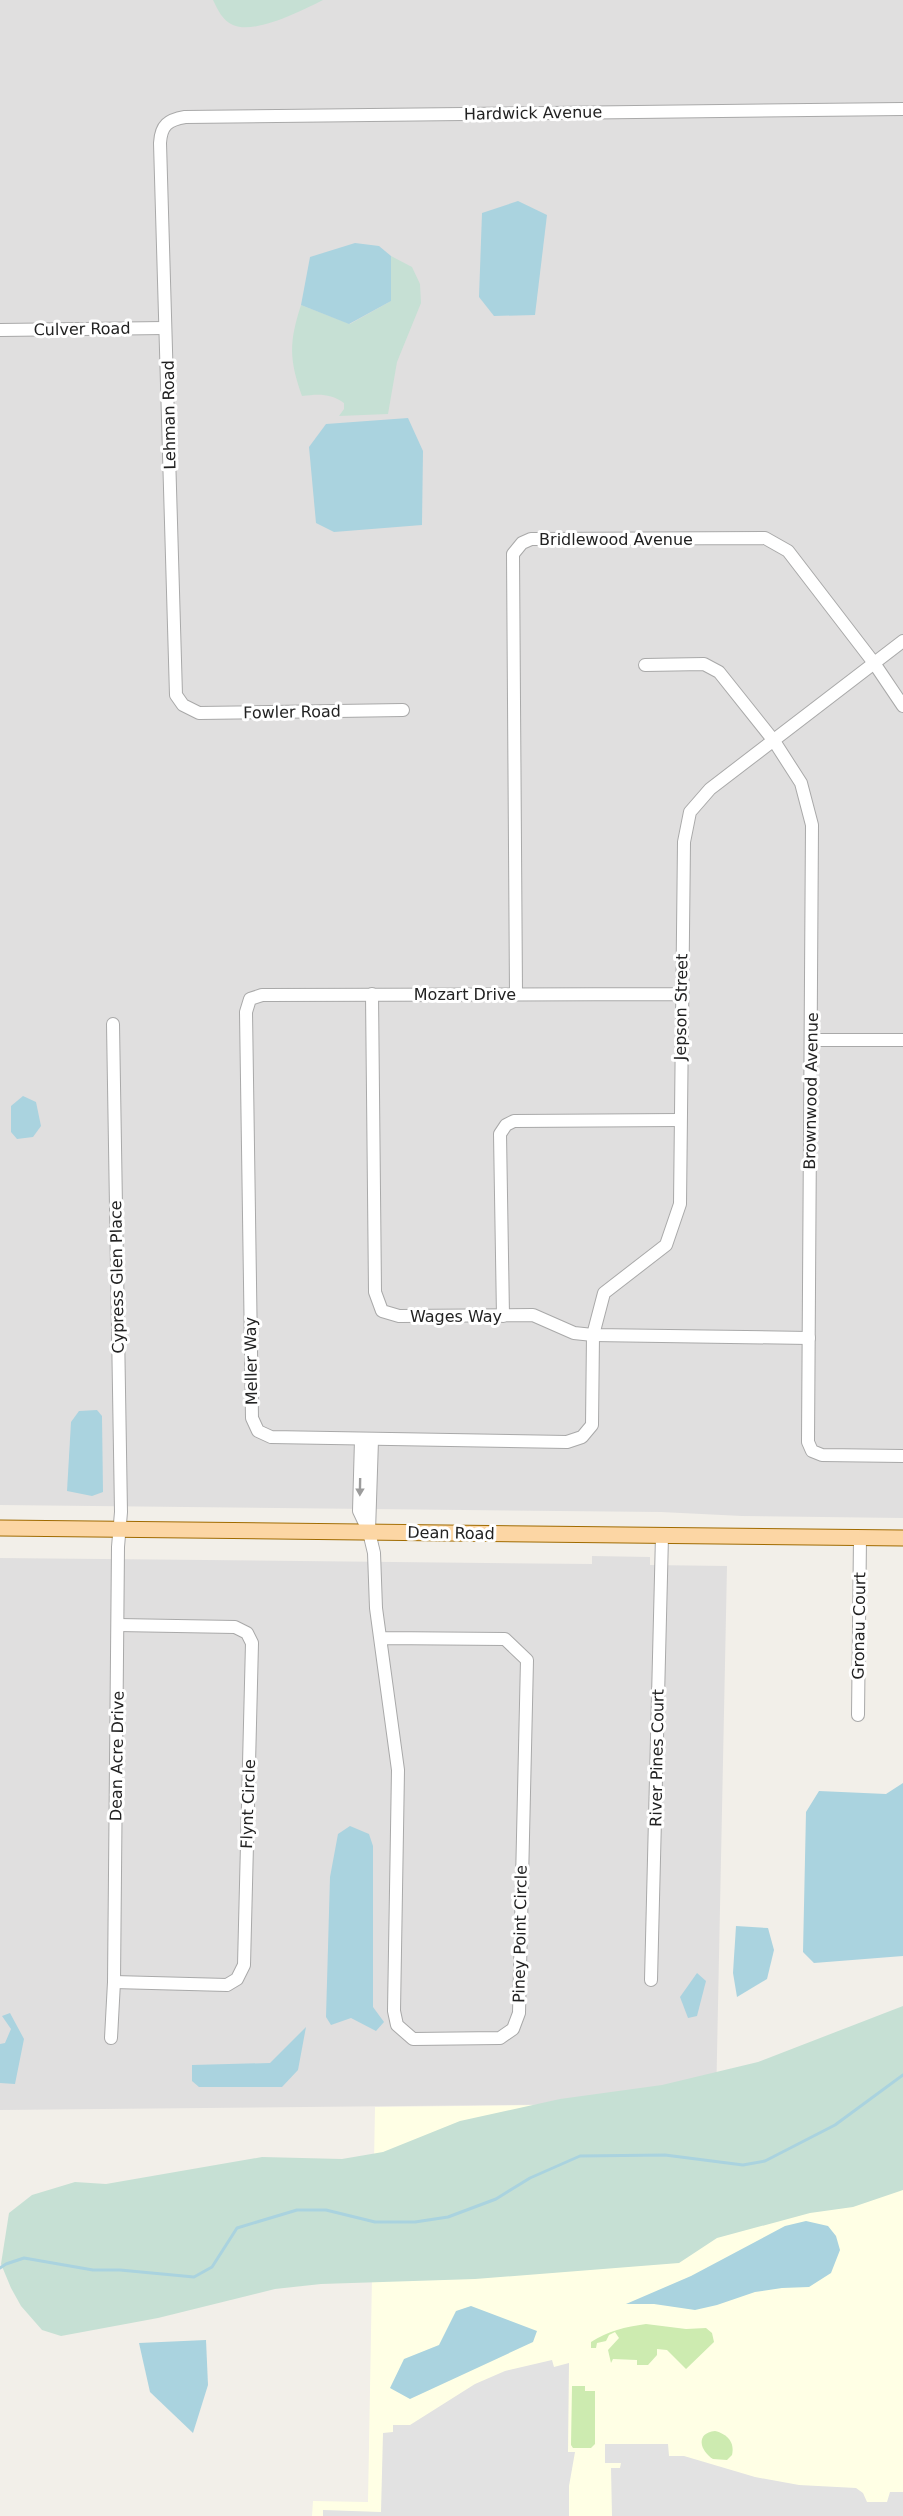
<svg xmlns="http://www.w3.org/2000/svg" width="903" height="2516" viewBox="0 0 903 2516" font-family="'DejaVu Sans',sans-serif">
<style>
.residential{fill:#e0dfdf}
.education{fill:#ffffe5}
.grass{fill:#cdebb0}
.wetland{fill:#c6e0d4}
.parking{fill:#e2e2e2}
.water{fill:#aad3df}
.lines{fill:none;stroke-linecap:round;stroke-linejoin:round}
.stream{stroke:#aad3df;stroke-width:3}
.minor-casing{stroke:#a9a9a9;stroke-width:14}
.major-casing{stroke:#a06b00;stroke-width:17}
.minor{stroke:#fff;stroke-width:12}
.major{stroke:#fcd6a4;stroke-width:15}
.oneway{fill:#9c9c9c}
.labels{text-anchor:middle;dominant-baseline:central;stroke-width:6;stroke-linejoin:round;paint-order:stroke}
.street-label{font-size:16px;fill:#222;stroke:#fff}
</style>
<rect width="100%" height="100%" fill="#f2efe9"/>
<!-- residential -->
<g class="residential">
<polygon points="0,0 903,0 903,1518 742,1516 661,1512 0,1505"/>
<polygon points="592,1556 650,1557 650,1565 727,1566 716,2103 0,2110 0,1558 592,1564"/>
</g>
<!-- education -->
<polygon class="education" points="903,2101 903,2516 312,2516 313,2501 368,2502 375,2107"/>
<!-- grass -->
<g class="grass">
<path d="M646 2324 686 2329 706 2328 712 2333 714 2342 686 2369 667 2350 657 2349V2355L648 2365H637V2360L613 2359 611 2363 608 2350 619 2338 615 2332 609 2335 606 2341 597 2343 596 2348H591V2342C608 2331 625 2327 646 2324Z"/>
<polygon points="572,2386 585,2386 585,2391 595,2391 595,2444 591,2448 573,2448 571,2445"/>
<path d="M715 2431C727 2434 735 2442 732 2455L727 2460 713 2459C700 2451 695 2433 715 2431Z"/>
</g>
<!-- wetland -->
<g class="wetland">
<path d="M213 0H323C303 10 255 35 233 25 222 20 218 10 213 0Z"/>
<path d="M391 256 412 267 420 284 421 303 397 362 388 414 339 416 344 409V403C330 393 318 394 302 396 289 359 289 342 301 305L350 324 391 301Z"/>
<polygon points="903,2006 903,2190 853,2207 810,2213 717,2238 679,2263 475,2279 321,2284 275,2289 158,2318 61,2336 42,2330 21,2306 11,2288 1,2264 9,2213 32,2195 75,2182 106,2184 262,2157 342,2159 383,2152 460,2121 560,2099 662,2085 758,2062"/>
</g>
<!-- parking -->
<g class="parking">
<polygon points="552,2360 554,2367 569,2363 568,2452 575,2452 569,2486 569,2516 323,2516 323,2510 381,2512 383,2433 393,2432 393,2425 410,2425 475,2384 505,2371"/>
<polygon points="605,2444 668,2444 669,2456 684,2456 755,2477 799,2485 856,2488 863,2493 867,2502 887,2502 890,2492 903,2492 903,2516 612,2516 611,2468 620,2468 621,2463 605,2463"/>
</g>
<!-- water -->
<g class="water">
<polygon points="518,201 547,215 535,315 494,316 479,297 482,213"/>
<polygon points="355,243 379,246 391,256 391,301 349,324 301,305 310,257"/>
<polygon points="408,418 423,451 422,525 334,532 316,523 309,447 326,424"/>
<polygon points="23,1096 36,1102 41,1126 33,1137 17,1139 11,1132 11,1106"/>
<polygon points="97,1410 102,1416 103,1492 92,1496 67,1491 71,1422 79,1411"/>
<polygon points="903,1783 903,1956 814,1963 803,1952 806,1812 819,1791 886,1794"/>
<polygon points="350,1826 369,1834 373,1846 373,2007 384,2022 376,2031 351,2018 331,2025 326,2017 330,1877 338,1834"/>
<polygon points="736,1926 768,1928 774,1950 767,1979 737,1997 733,1973"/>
<polygon points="697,1973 706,1981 697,2016 688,2018 680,1997"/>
<polygon points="10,2013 24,2039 15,2084 0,2083 0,2044 5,2043 11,2029 2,2016"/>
<polygon points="306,2027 298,2070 282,2087 199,2087 192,2081 192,2065 270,2063"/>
<polygon points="806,2221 828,2226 836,2236 840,2250 831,2273 809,2287 782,2288 755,2292 717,2305 695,2310 654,2304 626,2304 691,2276 785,2226"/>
<polygon points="471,2306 537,2331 533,2342 410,2399 390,2388 404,2359 439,2345 456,2311"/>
<polygon points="206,2340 208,2385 193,2433 150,2392 139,2343"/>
</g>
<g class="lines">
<!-- stream -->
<polyline class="stream" points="0,2268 6,2264 24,2258 93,2270 120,2270 194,2277 212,2267 237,2228 297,2210 326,2210 375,2222 415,2222 448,2217 496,2199 530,2178 580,2156 665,2155 743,2165 765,2161 835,2125 903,2075"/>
<defs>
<g id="minor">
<polyline points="0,330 165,328"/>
<polyline points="645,665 704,664 719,672 774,741 801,783 812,825 808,1442 812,1451 822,1455 903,1456"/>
<path d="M403 710 199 713 183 705 176 695 160 143C161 125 168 120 185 117L903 109"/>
<polyline points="372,994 375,1292 382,1311 399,1316 533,1315 574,1333 593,1335 809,1338"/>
<polyline points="516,994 513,554 522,543 531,539 765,538 788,551 874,663 903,706"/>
<polyline points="681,994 262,995 250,999 246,1012 252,1418 258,1431 271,1437 567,1442 582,1437 592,1425 593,1335 604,1293 666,1245 680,1204 684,842 690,812 710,789 903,641"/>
<polyline points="812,1040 903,1040"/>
<polyline points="503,1316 500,1134 506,1125 514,1121 680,1120"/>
<polyline points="361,1440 359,1511 369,1532 374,1553 376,1608 398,1770 394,2011 397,2025 413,2039 500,2038 513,2029 519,2013 527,1660 505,1639 380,1638"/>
<polyline points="369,1531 372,1440"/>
<polyline points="858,1715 860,1538"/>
<polyline points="651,1980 662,1536"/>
<polyline points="114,1982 227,1985 237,1979 244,1965 252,1643 247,1633 235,1627 118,1625"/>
<polyline points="111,2038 114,1982 118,1547 121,1512 113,1024"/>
</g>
<polyline id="major" points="0,1528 903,1538"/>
</defs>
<!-- minor casing -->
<use href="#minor" class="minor-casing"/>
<!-- major casing -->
<use href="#major" class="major-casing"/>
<!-- minor -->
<use href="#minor" class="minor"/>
<!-- major -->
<use href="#major" class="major"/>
</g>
<!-- one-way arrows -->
<defs><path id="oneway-solid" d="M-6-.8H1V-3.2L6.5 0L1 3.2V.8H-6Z" transform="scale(1.5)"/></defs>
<use class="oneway" href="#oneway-solid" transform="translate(360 1487) rotate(91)"/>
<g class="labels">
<!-- street labels -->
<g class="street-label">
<text transform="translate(533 113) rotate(-1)">Hardwick Avenue</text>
<text transform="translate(82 329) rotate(-1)">Culver Road</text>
<text transform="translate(169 415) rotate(-91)">Lehman Road</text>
<text x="616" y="539">Bridlewood Avenue</text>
<text transform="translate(292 712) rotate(-1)">Fowler Road</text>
<text x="465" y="994">Mozart Drive</text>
<text transform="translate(681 1007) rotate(-89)">Jepson Street</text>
<text transform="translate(811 1091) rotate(-89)">Brownwood Avenue</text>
<text transform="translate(117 1277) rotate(-91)">Cypress Glen Place</text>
<text x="456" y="1316">Wages Way</text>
<text transform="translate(251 1361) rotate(-91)">Meller Way</text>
<text transform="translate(451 1533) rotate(1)">Dean Road</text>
<text transform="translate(859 1626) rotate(-89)">Gronau Court</text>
<text transform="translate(117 1756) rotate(-89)">Dean Acre Drive</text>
<text transform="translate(657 1758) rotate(-89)">River Pines Court</text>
<text transform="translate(248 1804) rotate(-88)">Flynt Circle</text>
<text transform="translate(520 1934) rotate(-89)">Piney Point Circle</text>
</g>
</g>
</svg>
